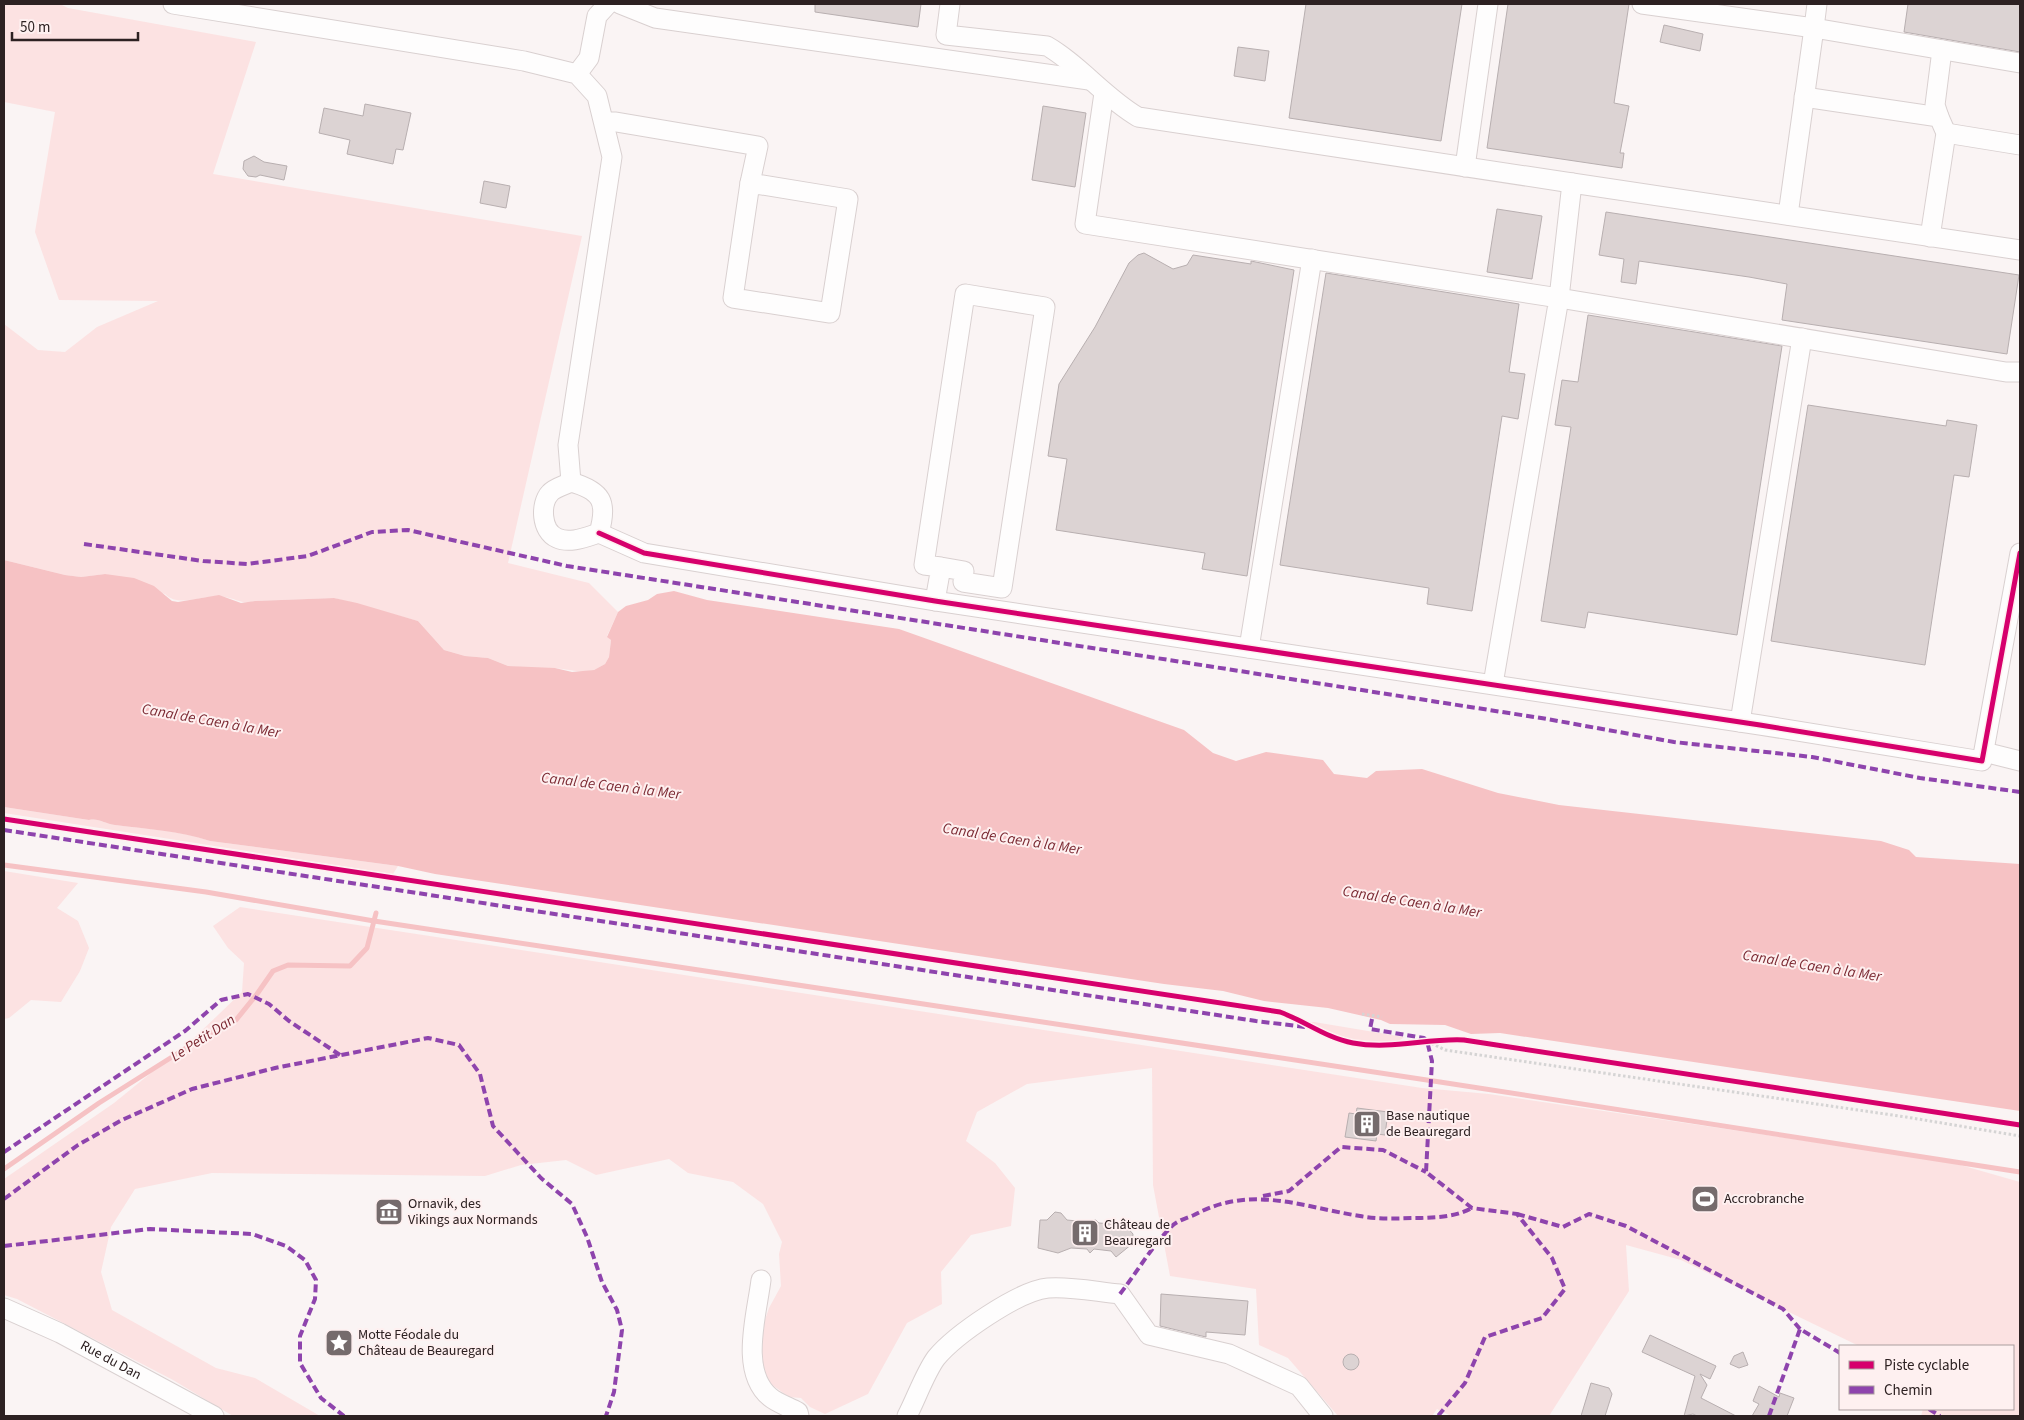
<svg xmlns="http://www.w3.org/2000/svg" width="2024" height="1420" viewBox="0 0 2024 1420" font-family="'Source Sans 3',sans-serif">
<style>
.green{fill:#fce2e2}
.water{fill:#f6c2c4}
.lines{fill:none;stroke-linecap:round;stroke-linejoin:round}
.stream{stroke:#f6c2c4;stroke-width:5}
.building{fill:#dcd3d3;stroke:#b8afb0}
.minor-casing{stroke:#d9d0d0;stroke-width:21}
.path{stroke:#d5d4d4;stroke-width:3;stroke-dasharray:2.5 2.5;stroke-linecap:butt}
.minor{stroke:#fefdfd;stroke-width:19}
.quiet{stroke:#8e44ad;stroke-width:4;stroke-dasharray:8 4;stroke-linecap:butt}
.cycleway-casing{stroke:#fef0f0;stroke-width:8}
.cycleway{stroke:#d6006c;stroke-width:5}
.labels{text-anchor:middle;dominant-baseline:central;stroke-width:4;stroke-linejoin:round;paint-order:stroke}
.poi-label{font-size:14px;fill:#2d2122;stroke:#fef0f0;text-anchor:start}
.street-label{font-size:14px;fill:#2d2122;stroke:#fef0f0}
.water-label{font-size:15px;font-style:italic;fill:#7b2932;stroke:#fef0f0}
</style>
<rect width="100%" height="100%" fill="#faf4f4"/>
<!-- green -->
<g class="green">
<path d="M4 4H60L68 8 256 42 213 174 582 236 508 563 589 583 618 612 607 636 611 640 609 657 605 664 594 670 583 672 555 668H530L508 666 488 658 465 656 444 650 418 621 334 598 255 601C243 605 237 599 225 597 205 593 180 609 165 594L105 574 81 577 65 575 4 560V324L38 350 65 352 97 327 158 301 59 300 35 232 55 112 4 102Z"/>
<path d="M4 807 89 820C99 818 105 824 115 825 147 829 179 830 210 841L398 866 393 874 4 813Z"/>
<polygon points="4,871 78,883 57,908 78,921 89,948 80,971 61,1002 31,1000 9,1018 4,1019"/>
<polygon points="240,907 1422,1088 1489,1094 1950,1162 2020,1182 2020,1416 1921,1416 1923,1409 2013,1409 2013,1346 1859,1346 1681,1260 1626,1245 1629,1291 1549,1416 1451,1416 1437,1409 1432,1416 1338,1416 1288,1358 1259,1345 1256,1289 1170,1276 1153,1185 1152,1068 1027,1084 977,1112 966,1141 995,1163 1015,1188 1011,1226 971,1235 941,1272 942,1304 907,1323 868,1394 825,1414 810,1407 801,1398 789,1397 768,1382 765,1376 762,1357 763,1326 769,1308 781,1286 779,1254 782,1242 763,1204 733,1182 688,1173 669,1159 596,1175 566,1160 521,1165 485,1176 212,1173 135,1189 111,1227 101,1272 112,1310 216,1368 255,1378 320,1416 233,1416 173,1380 17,1299 4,1295 4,1179 114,1103 194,1038 242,992 244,963 228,948 213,926"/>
<path d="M1310 1022H1314L1404 1037C1388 1053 1325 1035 1310 1022Z"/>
</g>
<!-- water -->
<path class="water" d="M4 560 65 575 81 577 105 574 134 578 154 586 172 601 178 602 219 595 241 603 255 601 334 598 357 603 418 621 444 650 465 656 488 658 508 666 555 668 572 672 594 670 605 664 609 657 611 640 607 637 618 612 626 606 648 600 657 594 674 591 707 600 899 629 1184 730 1213 753 1236 761 1266 752 1323 760 1334 774 1367 778 1376 771 1422 769 1498 793 1559 805 1881 841 1909 850 1916 857 2020 864V1111L1500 1033 1471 1034 1445 1025 1390 1024 1381 1020 1328 1008 1264 1001 1223 991 1164 984 435 874 398 866 210 841C179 831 147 829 115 825 105 824 99 818 89 820L4 807Z"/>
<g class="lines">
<!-- stream -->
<g class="stream">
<polyline points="4,865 206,892 374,921 1440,1082 2020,1172"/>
<polyline points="4,1169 99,1103 210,1033 236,1020 257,994 273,971 288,965 350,966 367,948 376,913"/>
</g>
</g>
<!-- building -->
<g class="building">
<polygon points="815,4 921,4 918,27 815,12"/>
<polygon points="1306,4 1462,4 1441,141 1289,118"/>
<polygon points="1508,4 1629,4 1614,103 1629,106 1620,153 1624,153 1622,168 1487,148"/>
<polygon points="1908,4 2020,4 2020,52 1904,32"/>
<polygon points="1664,25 1703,34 1700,51 1660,42"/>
<polygon points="1238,47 1269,51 1265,81 1234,76"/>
<polygon points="365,104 411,113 403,150 396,149 393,164 347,154 350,140 319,133 324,108 363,116"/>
<polygon points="1043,106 1086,113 1075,187 1032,180"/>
<polygon points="254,156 264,162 287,166 284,180 260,175 256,177 248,176 243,169 244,161"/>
<polygon points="484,181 510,186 506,208 480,203"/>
<polygon points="1497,209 1542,216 1532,279 1487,272"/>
<polygon points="1606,212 2019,275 2007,354 1782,320 1787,284 1749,277 1639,261 1636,284 1621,282 1624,259 1599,255"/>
<polygon points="1144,253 1173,269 1187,265 1193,255 1251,264 1251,261 1294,270 1247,576 1202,569 1205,553 1056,530 1067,459 1048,456 1059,384 1095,327 1129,263 1138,255"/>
<polygon points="1326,273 1519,304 1509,372 1525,374 1518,419 1502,416 1472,611 1427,604 1429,588 1280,565"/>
<polygon points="1588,315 1782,346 1737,635 1588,612 1585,628 1541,621 1571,427 1555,425 1562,380 1578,382"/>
<polygon points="1808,405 1946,426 1947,420 1977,425 1969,477 1954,475 1925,665 1771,641"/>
<polygon points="1357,1108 1388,1112 1385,1135 1377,1134 1376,1141 1345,1137 1349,1113 1356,1114"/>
<polygon points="1055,1212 1061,1213 1067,1220 1087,1222 1096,1220 1099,1223 1125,1225 1133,1234 1132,1244 1116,1257 1111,1251 1094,1249 1090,1253 1087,1249 1071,1248 1058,1253 1038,1248 1040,1220 1047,1220"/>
<polygon points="1161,1294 1248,1301 1245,1335 1206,1332 1206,1337 1160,1326"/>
<polygon points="1650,1335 1716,1366 1710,1379 1700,1374 1707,1385 1701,1398 1736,1416 1697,1416 1693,1414 1684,1416 1695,1376 1642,1352"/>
<polygon points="1743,1352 1748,1365 1739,1368 1730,1364 1734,1356"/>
<circle cx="1351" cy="1362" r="8"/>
<polygon points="1591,1383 1609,1388 1612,1394 1605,1416 1581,1416"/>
<polygon points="1759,1386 1779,1397 1780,1393 1794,1398 1787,1416 1752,1416 1759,1404 1753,1401"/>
</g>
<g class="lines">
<defs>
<g id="minor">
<polyline points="173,4 524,61 577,74 597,96 612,157 568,445 571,482"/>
<polyline points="620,4 655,18 1089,80"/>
<path d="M950 4 946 35 1047 46C1080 65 1104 97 1138 117L1572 183"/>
<polyline points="1642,4 1814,28 1817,4"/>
<polyline points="577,74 589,58 597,16 608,4"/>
<polyline points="1104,93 1085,224 1559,298 1493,684"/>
<polyline points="1804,97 1939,117 1946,133 1930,237"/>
<polyline points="1939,117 1935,105 1942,50"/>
<polyline points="605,122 616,122 758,146 750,183"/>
<polyline points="1946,133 2020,145"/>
<polyline points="1465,167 1488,4"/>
<polygon points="750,183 848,199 830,313 733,298"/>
<polyline points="1788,215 1814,28 2020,63"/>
<polyline points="2020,250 1572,183 1559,298 2006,372 2020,372"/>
<path d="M571 482C602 491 608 502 599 533 586 537 570 544 557 538 541 531 540 504 550 493 554 488 565 485 571 482Z"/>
<polyline points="599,533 644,553 935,601 1760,725 1982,761 2020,553"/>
<polyline points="935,601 941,567 924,565 965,294 1045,307 1002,588 963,582 964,571 941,567"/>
<polyline points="1249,648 1312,259"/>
<polyline points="1740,722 1802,338"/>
<polyline points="1984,752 2020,761"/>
<path d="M761 1280C757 1314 739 1371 770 1397 777 1403 789 1407 798 1412L799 1416"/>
<path id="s1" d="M4 1308 60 1333 214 1416"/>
<path d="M907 1416C916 1399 925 1373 936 1358 955 1335 1018 1291 1048 1288 1070 1286 1098 1292 1120 1294L1149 1335 1229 1354 1299 1386 1323 1416"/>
</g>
</defs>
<!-- minor casing -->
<use href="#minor" class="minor-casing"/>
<!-- path -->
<g class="path">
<polyline points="1362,1014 1382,1017"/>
<polyline points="1427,1041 1445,1050 1906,1117 2020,1136"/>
</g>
<!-- minor -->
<use href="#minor" class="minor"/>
<!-- quiet -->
<g class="quiet">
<polyline points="84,544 203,561 247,564 308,556 372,532 408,530 567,566 1547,719 1674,742 1812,757 1920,778 2020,792"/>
<polyline points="4,830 1256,1021 1305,1027"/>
<polyline points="1372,1019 1370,1029 1424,1038 1427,1041 1432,1061 1426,1172 1472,1208 1517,1214 1552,1258 1565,1289 1542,1318 1485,1337 1465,1383 1438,1416"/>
<polyline points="4,1152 185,1031 221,1000 248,994 269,1004 289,1021 340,1055"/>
<polyline points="1263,1196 1289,1191 1341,1147 1383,1150 1426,1172"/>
<polyline points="4,1199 78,1145 122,1120 192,1089 275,1068 428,1038 459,1045 480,1074 493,1126 541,1178 572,1204 587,1237 602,1282 617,1310 622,1330 614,1392 606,1416"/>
<polyline points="1517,1214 1563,1227 1589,1214 1626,1226 1783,1309 1800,1329"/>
<polyline points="4,1246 150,1229 252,1234 286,1246 305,1260 316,1280 315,1299 300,1336 300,1363 321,1398 344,1416"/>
<path d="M1120 1294C1137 1272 1152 1246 1171 1227 1176 1221 1187 1218 1194 1215 1252 1184 1301 1207 1360 1216 1380 1220 1401 1218 1421 1218 1439 1217 1455 1217 1472 1208"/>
<polyline points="1929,1409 1940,1416"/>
<polyline points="1769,1416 1800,1329 1840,1353"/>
</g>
<defs>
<g id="cycleway">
<polyline points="599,533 644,553 935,601 1760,725 1982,761 2020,553"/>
<path d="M4 819 1280 1012C1305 1021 1326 1038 1353 1043 1391 1050 1427 1038 1464 1040L2020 1125"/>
</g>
</defs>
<!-- cycleway casing -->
<use href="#cycleway" class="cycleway-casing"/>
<!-- cycleway -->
<use href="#cycleway" class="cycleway"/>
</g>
<!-- icons -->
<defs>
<symbol id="building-square" viewBox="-11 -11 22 22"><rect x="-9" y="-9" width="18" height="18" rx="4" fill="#756b6c" stroke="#fef0f0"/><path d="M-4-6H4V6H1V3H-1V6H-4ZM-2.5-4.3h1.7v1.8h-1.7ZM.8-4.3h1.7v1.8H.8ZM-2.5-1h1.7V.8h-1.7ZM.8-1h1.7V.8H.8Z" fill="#fff"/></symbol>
<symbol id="stadium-square" viewBox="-11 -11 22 22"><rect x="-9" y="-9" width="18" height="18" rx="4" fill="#756b6c" stroke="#fef0f0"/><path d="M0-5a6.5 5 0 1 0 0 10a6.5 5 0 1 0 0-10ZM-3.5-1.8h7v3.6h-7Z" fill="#fff"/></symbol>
<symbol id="museum-square" viewBox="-11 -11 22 22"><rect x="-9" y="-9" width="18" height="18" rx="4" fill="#756b6c" stroke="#fef0f0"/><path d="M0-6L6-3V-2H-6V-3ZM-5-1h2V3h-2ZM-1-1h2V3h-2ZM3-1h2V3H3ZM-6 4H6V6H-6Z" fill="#fff"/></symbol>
<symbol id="sight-square" viewBox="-11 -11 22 22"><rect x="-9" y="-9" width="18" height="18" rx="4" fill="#756b6c" stroke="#fef0f0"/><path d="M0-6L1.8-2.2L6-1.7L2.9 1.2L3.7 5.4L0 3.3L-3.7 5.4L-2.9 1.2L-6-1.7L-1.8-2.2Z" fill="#fff"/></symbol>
</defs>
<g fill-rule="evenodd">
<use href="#building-square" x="1351" y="1108" width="32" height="32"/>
<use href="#stadium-square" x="1689" y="1183" width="32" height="32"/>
<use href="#museum-square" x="373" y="1196" width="32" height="32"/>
<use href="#building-square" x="1069" y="1217" width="32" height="32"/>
<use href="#sight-square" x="323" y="1327" width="32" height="32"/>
</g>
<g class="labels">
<!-- poi labels -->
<g class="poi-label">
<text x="1386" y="1116">Base nautique<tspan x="1386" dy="16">de Beauregard</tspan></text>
<text x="1724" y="1199">Accrobranche</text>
<text x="408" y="1204">Ornavik, des<tspan x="408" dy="16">Vikings aux Normands</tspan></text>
<text x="1104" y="1225">Château de<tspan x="1104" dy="16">Beauregard</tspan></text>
<text x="358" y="1335">Motte Féodale du<tspan x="358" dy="16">Château de Beauregard</tspan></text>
</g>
<!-- street labels -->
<g class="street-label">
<text stroke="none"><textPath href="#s1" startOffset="119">Rue du Dan</textPath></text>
</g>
<!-- water labels -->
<g class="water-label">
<text transform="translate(211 721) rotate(10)">Canal de Caen à la Mer</text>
<text transform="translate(611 786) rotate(7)">Canal de Caen à la Mer</text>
<text transform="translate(1012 839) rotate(9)">Canal de Caen à la Mer</text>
<text transform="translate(1412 902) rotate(9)">Canal de Caen à la Mer</text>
<text transform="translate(1812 966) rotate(9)">Canal de Caen à la Mer</text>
<text transform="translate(203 1038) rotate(-33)">Le Petit Dan</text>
</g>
</g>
<!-- border -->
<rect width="2024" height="1420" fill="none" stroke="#2d2122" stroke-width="10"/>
<!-- legend -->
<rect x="1839" y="1345" width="175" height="65" fill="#fef0f0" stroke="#aa9d9e"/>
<rect x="1849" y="1361" width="25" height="8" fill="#d6006c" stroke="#aa9d9e"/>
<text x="1884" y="1370" font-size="15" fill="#2d2122">Piste cyclable</text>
<rect x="1849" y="1386" width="25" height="8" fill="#8e44ad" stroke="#aa9d9e"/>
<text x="1884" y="1395" font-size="15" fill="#2d2122">Chemin</text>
<!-- scale -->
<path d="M12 32v8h126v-8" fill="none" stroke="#2d2122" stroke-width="2.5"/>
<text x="20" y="32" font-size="15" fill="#2d2122" stroke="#fef0f0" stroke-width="4" paint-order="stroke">50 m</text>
</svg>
